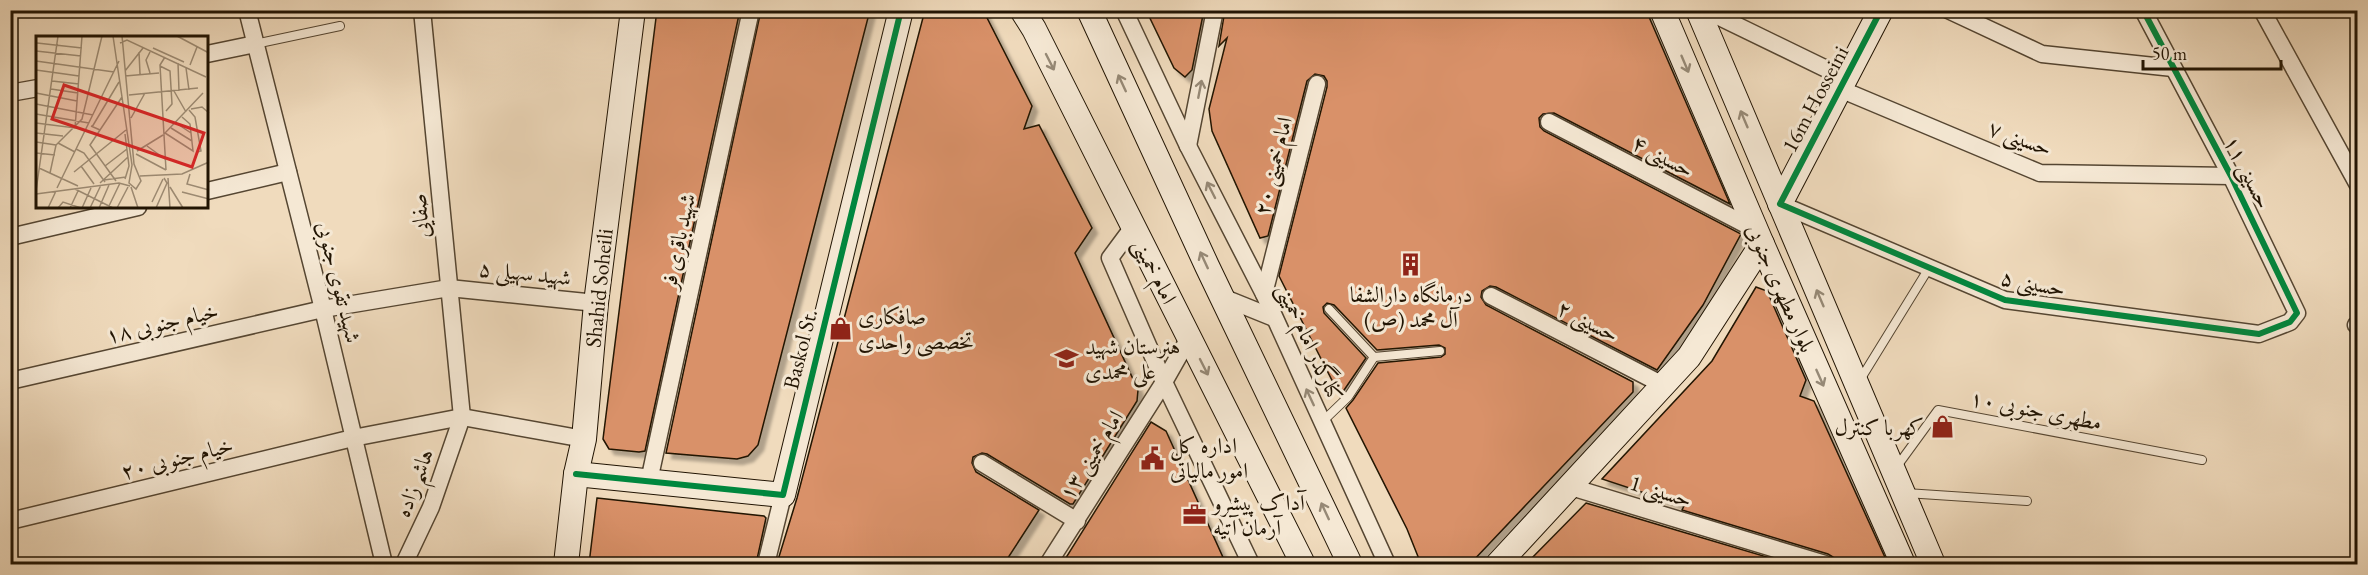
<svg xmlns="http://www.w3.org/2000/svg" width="2368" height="575" viewBox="0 0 2368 575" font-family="'EB Garamond',Amiri,serif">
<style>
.building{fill:#d99169;stroke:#211403;stroke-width:1.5;filter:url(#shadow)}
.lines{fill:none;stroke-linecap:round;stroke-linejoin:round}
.lane-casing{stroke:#554632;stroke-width:10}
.street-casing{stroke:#554632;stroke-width:19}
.secondary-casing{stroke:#211403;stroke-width:26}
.lane{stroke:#f5e8d4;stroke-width:8}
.street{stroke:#f5e8d4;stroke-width:16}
.secondary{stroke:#f5e8d4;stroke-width:24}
.cycleway-casing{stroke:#f5e8d4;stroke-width:10}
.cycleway{stroke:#00873e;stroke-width:6}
.oneway{stroke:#968976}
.labels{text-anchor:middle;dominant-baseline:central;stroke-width:6;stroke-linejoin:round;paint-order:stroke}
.street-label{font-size:22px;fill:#211403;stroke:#f5e8d4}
.poi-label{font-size:22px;fill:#211403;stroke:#f5e8d4;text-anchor:start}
.inset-road{fill:none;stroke:#9d8b73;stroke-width:1.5}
.view{fill:#d62828;fill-opacity:0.15;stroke:#d62828;stroke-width:3}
.inset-edge{fill:none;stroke:#211403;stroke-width:3}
</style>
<defs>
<filter id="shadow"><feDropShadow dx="5.5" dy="5.5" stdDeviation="1.5" flood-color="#0004"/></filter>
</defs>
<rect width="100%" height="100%" fill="#f0dbbd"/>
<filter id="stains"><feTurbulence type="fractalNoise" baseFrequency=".00333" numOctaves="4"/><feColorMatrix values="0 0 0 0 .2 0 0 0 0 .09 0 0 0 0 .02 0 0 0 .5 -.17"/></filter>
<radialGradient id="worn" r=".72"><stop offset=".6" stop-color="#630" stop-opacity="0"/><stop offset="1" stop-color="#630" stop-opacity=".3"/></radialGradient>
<!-- building -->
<g class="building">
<polygon points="657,10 740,10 645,451 639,452 609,449 603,439"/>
<polygon points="761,10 870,10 758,445 748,456 737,459 666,453"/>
<polygon points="925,10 983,10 1032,106 1024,129 1039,125 1092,228 1075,253 1138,390 1137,401 1073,504 1070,504 987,454 982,453 973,457 972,463 976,472 1039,510 1004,564 797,564 778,560 797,498"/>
<polygon points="1146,10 1204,10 1192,70 1185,77 1174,68"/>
<polygon points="1225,10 1646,10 1730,204 1554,113 1543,114 1539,118 1540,127 1544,131 1741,234 1703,305 1657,370 1496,287 1490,286 1482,291 1481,297 1486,305 1633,382 1633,392 1470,564 1421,564 1407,529 1346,408 1353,400 1378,363 1441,357 1445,354 1445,348 1439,345 1377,350 1334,305 1327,303 1323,307 1324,313 1366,358 1340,396 1279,276 1327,87 1327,81 1324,76 1315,74 1307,81 1268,236 1260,238 1212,131 1209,109 1227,38 1219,46"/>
<polygon points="1756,287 1767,291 1806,380 1800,396 1814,401 1888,564 1863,564 1846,559 1845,564 1835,564 1833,557 1828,554 1682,510 1684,506 1602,479 1712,361"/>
<polygon points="1151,422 1166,431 1226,564 1062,564"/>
<polygon points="597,498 764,516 766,518 756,564 589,564"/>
<polygon points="1586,503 1676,530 1790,564 1526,564"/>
</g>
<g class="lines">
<defs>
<g id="lane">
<polyline points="255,44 340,26"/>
<polyline points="1374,357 1440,351"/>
<polyline points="1860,380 1929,268"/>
<polyline points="1322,422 1348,397 1374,357 1329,309"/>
<polyline points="1895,469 1938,410 2202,460"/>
<polyline points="1906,493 2027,501"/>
</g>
<g id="street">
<polyline points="247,10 323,309 384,564"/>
<polyline points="1124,10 1188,146 1264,294 1387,564"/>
<polyline points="1705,10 1847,79"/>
<polyline points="1948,10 2042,54 2173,68"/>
<polyline points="2262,10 2358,185"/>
<polyline points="207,54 255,44"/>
<polyline points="1840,89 2040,173 2231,176"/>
<polyline points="10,93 38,88"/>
<polyline points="1549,122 1756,230"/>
<polyline points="1188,146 1215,10"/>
<polyline points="207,191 288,172"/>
<polyline points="1780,204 2005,300 2259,334 2290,322 2297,313 2231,176 2143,10"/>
<polyline points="1133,227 1110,258 1164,382 1251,564"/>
<polyline points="10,237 138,207"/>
<polyline points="1264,294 1317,84"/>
<polyline points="1491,296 1665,386"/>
<polyline points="1222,297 1274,318"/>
<polyline points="2356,325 2358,324"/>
<polyline points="10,381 323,309 449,288 596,303"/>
<polyline points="982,463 1077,521"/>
<polyline points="649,481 751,10"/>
<polyline points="1571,487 1825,564"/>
<polyline points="10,521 353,438 462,417 584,439"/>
<polyline points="404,564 431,507 462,417 422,10"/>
<polyline points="766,564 783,495"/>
<polyline points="1048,564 1164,382 1189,338"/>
</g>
<g id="secondary">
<polyline points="1022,10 1034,29 1303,564"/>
<polyline points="1089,10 1207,266 1350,564"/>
<polyline points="1662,10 1762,244 1903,564"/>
<polyline points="1698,10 1933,564"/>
<polyline points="1780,204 1881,10"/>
<polyline points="576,474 783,495 901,10"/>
<polyline points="566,564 576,474 584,439 596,303 633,10"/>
<polyline points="1498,564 1689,357 1762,244"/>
</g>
</defs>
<!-- lane casing -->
<use href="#lane" class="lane-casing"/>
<!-- street casing -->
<use href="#street" class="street-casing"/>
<!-- secondary casing -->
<use href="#secondary" class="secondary-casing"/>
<!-- lane -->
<use href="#lane" class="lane"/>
<!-- street -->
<use href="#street" class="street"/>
<!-- secondary -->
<use href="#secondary" class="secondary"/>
<defs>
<g id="cycleway">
<polyline points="1881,10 1780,204 2005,300 2259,334 2290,322 2297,313 2231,176 2143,10"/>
<polyline points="576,474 783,495 901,10"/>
</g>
</defs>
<!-- cycleway casing -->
<use href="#cycleway" class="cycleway-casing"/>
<!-- cycleway -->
<use href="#cycleway" class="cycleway"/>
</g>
<!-- one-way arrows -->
<defs><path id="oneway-shaft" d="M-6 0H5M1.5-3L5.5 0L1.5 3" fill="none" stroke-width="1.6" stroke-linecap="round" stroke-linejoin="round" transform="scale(1.5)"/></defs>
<g class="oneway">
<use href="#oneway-shaft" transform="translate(1050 62) rotate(63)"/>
<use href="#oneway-shaft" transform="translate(1685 64) rotate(67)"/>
<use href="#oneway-shaft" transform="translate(1122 83) rotate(-115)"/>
<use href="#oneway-shaft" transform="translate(1200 89) rotate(-79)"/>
<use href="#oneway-shaft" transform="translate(1744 119) rotate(-113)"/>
<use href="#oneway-shaft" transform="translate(1211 190) rotate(-117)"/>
<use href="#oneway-shaft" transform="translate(1204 260) rotate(-115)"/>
<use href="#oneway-shaft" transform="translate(1820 298) rotate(-113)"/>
<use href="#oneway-shaft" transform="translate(1204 367) rotate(63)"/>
<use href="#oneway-shaft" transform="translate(1820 378) rotate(66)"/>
<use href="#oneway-shaft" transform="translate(1310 397) rotate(-115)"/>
<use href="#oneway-shaft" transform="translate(1325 511) rotate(-115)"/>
</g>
<!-- icons -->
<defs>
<symbol id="building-bare" viewBox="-9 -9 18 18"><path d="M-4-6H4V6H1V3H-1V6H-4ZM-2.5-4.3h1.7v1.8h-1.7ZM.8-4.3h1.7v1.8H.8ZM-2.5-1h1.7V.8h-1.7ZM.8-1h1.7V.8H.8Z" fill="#8f2418" stroke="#f5e8d4" stroke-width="2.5" paint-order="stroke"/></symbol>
<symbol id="shop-bare" viewBox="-9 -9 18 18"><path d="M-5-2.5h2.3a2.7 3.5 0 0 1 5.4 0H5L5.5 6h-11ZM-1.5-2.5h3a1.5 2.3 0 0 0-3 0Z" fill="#8f2418" stroke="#f5e8d4" stroke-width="2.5" paint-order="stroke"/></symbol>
<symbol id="school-bare" viewBox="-9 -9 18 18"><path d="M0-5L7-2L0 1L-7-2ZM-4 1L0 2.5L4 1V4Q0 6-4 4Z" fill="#8f2418" stroke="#f5e8d4" stroke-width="2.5" paint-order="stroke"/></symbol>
<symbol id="civic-bare" viewBox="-9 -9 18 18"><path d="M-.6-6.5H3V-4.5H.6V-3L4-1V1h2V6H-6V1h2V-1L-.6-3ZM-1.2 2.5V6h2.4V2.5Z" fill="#8f2418" stroke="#f5e8d4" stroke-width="2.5" paint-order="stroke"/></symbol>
<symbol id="office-bare" viewBox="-9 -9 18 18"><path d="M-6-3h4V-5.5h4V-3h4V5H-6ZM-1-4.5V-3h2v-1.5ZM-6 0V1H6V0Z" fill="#8f2418" stroke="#f5e8d4" stroke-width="2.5" paint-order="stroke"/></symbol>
</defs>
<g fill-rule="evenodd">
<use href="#building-bare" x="1394" y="248" width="33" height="33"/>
<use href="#shop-bare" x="824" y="312" width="33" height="33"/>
<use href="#school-bare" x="1050" y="342" width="33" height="33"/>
<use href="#shop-bare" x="1926" y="410" width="33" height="33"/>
<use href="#civic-bare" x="1136" y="442" width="33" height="33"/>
<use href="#office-bare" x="1178" y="498" width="33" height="33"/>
</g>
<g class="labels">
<!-- street labels -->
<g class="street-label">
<text transform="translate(1815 99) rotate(-62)">16m Hosseini</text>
<text transform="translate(2020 138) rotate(20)">حسینی ۷</text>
<text transform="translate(1663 156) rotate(28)">حسینی ۴</text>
<text transform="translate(1273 166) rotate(-76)">امام خمینی ۲۰</text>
<text transform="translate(2248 172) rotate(63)">حسینی ۱۱</text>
<text transform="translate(420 216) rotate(-96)">صفایی</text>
<text transform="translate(678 241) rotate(-78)">شهید باقری فر</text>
<text transform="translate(1155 271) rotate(63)">امام خمینی</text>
<text transform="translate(525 273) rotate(6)">شهید سهیلی ۵</text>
<text transform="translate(339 282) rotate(76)">شهید تقوی جنوبی</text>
<text transform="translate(2033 283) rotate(11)">حسینی ۵</text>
<text transform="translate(599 288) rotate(-84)">Shahid Soheili</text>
<text transform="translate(1781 288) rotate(66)">بلوار مطهری جنوبی</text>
<text transform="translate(1588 321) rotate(27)">حسینی ۲</text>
<text transform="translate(162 323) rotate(-13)">خیام جنوبی ۱۸</text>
<text transform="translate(1310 342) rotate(65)">کنارگذر امام خمینی</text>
<text transform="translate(800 349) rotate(-76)">Baskol St.</text>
<text transform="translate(2036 410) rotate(11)">مطهری جنوبی ۱۰</text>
<text transform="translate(1091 455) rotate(-58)">امام خمینی ۱۳</text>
<text transform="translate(177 458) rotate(-14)">خیام جنوبی ۲۰</text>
<text transform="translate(414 483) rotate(-69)">هاشم زاده</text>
<text transform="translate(1661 491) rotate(17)">حسینی 1</text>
</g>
<!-- poi labels -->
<g class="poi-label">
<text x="1411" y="294" text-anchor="middle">درمانگاه دارالشفا<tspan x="1411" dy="25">آل محمد (ص)</tspan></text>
<text x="858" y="316">صافکاری<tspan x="858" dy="25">تخصصی واحدی</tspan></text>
<text x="1085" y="346">هنرستان شهید<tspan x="1085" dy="25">علی محمدی</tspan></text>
<text x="1924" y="427" text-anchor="end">کهربا کنترل</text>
<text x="1170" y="445">اداره کل<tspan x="1170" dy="25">امور مالیاتی</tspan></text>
<text x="1213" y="502">آداک پیشرو<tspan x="1213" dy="25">آرمان آتیه</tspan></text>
</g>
</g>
<!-- overview -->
<g transform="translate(36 36)">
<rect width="172" height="172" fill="#f0dbbd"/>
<path class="inset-road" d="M77 0 96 129 93 147 100 153 105 145 98 128 86 0M141 0 173 17M1 7 46 12M84 7 91 4 170 41M117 12 148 26M0 15 45 20M103 16 104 38M129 21 124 29 130 134M0 25 78 36M142 27 143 55M154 29 161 11M124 30 134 35 136 68 130 75M150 32 153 54M0 34 43 40M89 35 107 12M114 37 110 24 114 16M89 40 123 37M16 45 43 48M15 53 42 57M138 55 150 76M0 57 41 65M93 59 162 52M0 68 57 79M155 73 166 71 173 77M153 74 159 81 165 115 161 116M0 78 53 87M146 81 154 88 157 115 129 97 167 57M95 82 109 57M0 87 39 92 46 0M140 87 155 97M55 90 64 94 86 61M56 91 83 46M135 92 156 105M64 94 54 109 80 145M0 97 27 100M89 98 93 130 89 143M0 106 20 109M22 107 39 116M111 110 129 123M40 113 48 117 69 146M101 115 127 99M0 117 19 119M100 118 130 134M45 130 58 148M69 130 91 113M3 132 42 150M38 136 90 94M14 137 20 109 46 83 66 0M154 138 151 148 173 154M104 140 146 138 173 126M132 142 134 172M68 144 90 141M64 147 92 121M95 151 102 172M134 151 147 172M21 152 83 25M39 153 77 172M0 155 22 0M146 156 173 163M0 158 83 147 94 150M116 166 127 143M12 172 20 155M22 172 27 166 45 172M34 172 42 155M46 172 55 152M54 172 65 149M63 172 73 149M72 172 84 147M81 172 92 151M120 172 131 147 128 142"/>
<path class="view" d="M28 49 168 97 156 131 16 83Z"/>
<rect width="172" height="172" class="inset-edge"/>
</g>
<!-- margin -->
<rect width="2368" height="575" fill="none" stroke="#f0dbbd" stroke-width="36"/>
<rect x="12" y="12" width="2344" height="551" fill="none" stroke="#211403" stroke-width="3"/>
<rect x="18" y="18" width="2332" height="539" fill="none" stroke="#211403" stroke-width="1.5"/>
<!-- scale -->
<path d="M2143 60v9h138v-9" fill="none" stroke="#211403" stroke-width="3"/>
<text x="2152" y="60" font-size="18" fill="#211403" stroke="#f5e8d4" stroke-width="4.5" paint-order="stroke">50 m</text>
<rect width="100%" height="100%" filter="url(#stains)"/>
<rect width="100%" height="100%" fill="url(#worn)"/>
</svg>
